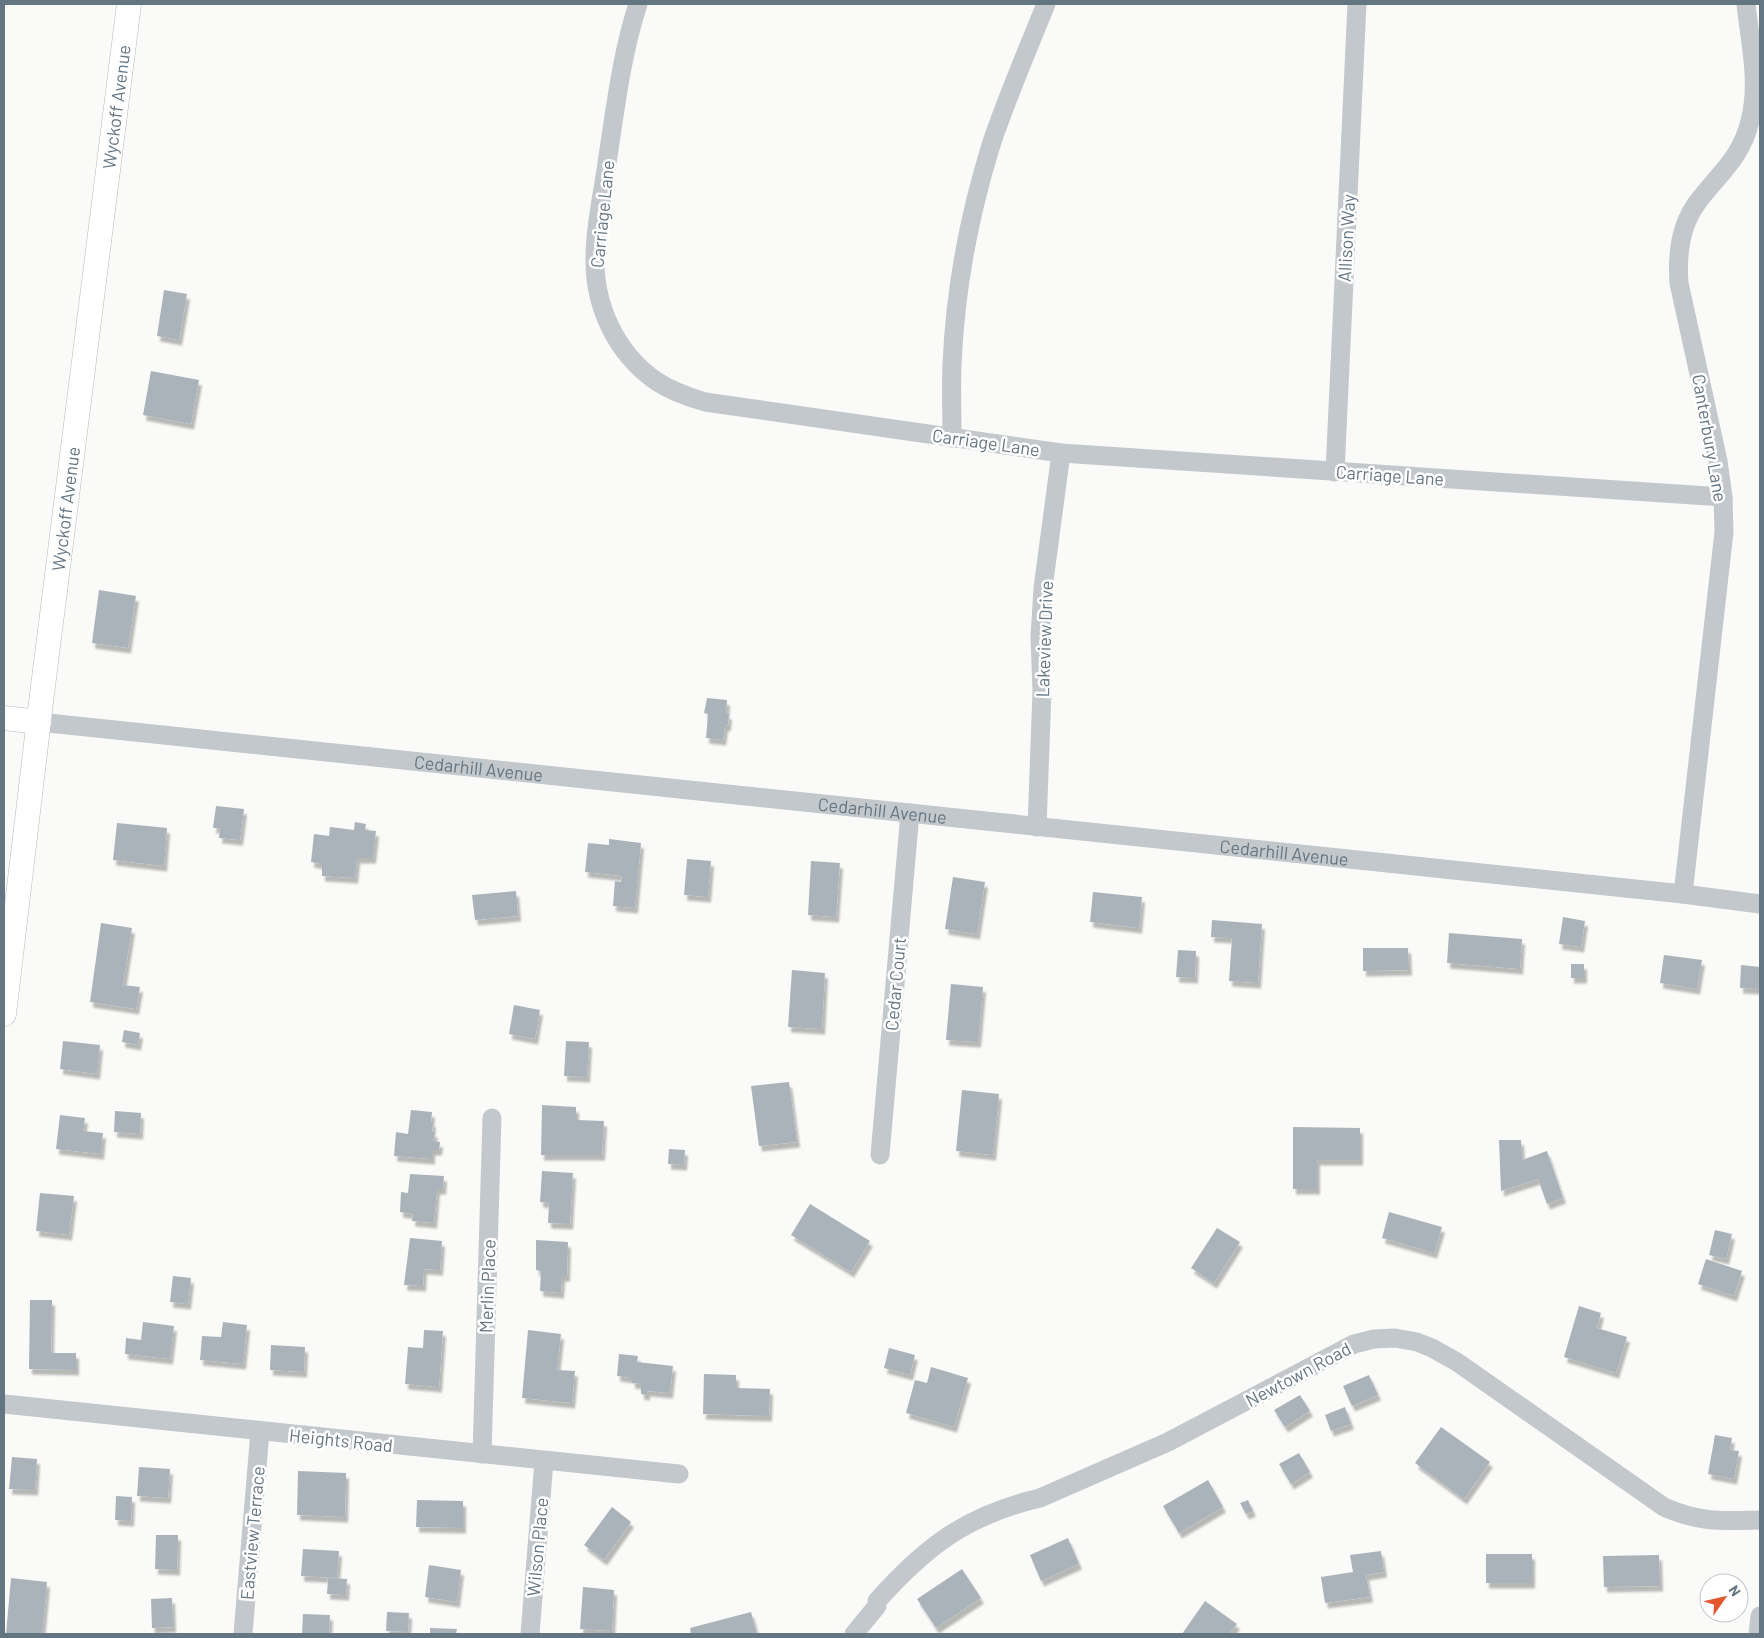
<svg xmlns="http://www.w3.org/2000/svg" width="1764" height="1638" viewBox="0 0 1764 1638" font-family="Barlow,sans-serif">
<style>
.building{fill:#aab3b9;filter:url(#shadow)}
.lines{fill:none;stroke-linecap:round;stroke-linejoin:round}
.major-casing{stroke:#b5babe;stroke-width:25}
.minor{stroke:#c3c8cc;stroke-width:19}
.major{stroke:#fff;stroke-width:24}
.labels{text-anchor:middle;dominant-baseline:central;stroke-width:5;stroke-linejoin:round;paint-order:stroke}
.street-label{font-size:18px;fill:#657683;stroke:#fff}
</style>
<defs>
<filter id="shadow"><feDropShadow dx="3" dy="5.5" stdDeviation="1" flood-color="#0004"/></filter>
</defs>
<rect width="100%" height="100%" fill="#fafaf8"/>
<!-- building -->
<g class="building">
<polygon points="164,290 187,294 179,340 157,336"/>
<polygon points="151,371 199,380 191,424 143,415"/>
<polygon points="99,590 136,596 128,648 92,643"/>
<polygon points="707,698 727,700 726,714 729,714 728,725 725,726 723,740 706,738 708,714 704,713"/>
<polygon points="216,806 244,809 240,840 219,838 220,828 213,828"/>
<polygon points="355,822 366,824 365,830 376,831 373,858 357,858 355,878 322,876 322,864 311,862 314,834 329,836 330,827 354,830"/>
<polygon points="117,823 167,828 164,866 113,860"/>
<polygon points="609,839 641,843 635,908 613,906 615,881 621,882 622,876 585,872 588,843 609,845"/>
<polygon points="687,859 711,861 708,897 684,895"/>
<polygon points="811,861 840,863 836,917 808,915"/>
<polygon points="953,877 985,882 977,934 945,929"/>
<polygon points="516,891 518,916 475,920 472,895"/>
<polygon points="1093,892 1142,897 1139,928 1090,922"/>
<polygon points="1563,917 1585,921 1581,947 1559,944"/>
<polygon points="1212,920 1262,924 1258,983 1229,981 1232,938 1211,937"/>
<polygon points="101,923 132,928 123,985 140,987 136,1009 90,1002"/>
<polygon points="1449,933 1522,939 1520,969 1447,963"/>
<polygon points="1363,948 1408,948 1409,970 1363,971"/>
<polygon points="1178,950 1196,951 1195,978 1176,977"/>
<polygon points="1664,955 1702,960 1697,989 1660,983"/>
<rect x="1571" y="964" width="13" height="14"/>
<polygon points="1741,965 1760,967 1760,989 1740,988"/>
<polygon points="792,970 825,973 822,1029 788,1027"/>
<polygon points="951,984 983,987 978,1042 946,1040"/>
<polygon points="514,1005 540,1010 535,1039 509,1034"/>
<polygon points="124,1030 140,1033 138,1045 122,1042"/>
<polygon points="63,1041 100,1045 97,1074 60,1069"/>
<polygon points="566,1041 589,1042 587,1077 564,1076"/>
<polygon points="789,1082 797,1142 759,1146 751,1086"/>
<polygon points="962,1090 999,1094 993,1155 956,1151"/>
<polygon points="542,1105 576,1107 576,1120 604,1121 602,1155 541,1155"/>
<polygon points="411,1110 432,1112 431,1122 433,1122 432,1132 435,1132 433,1141 440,1142 439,1150 432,1150 432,1159 394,1156 396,1132 408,1134"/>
<polygon points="115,1111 141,1113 140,1134 114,1132"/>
<polygon points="60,1115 85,1118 83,1131 103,1133 101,1154 56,1149"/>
<polygon points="1293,1127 1360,1128 1360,1160 1317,1160 1317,1189 1293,1189"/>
<polygon points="1499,1140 1521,1140 1522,1160 1547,1151 1563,1198 1547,1204 1538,1179 1501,1191"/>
<polygon points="669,1149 685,1150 684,1165 668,1164"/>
<polygon points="542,1171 573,1173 570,1224 548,1223 549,1203 540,1202"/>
<polygon points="410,1174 444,1176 443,1189 437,1189 434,1223 412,1221 413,1214 400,1212 401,1192 408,1193"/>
<polygon points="40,1193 74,1196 69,1235 36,1231"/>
<polygon points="810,1204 870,1241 851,1272 791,1235"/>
<polygon points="1389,1212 1442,1227 1434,1253 1382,1238"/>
<polygon points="1217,1228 1240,1242 1214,1283 1191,1268"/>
<polygon points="1715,1230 1732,1234 1726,1259 1709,1255"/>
<polygon points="410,1238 442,1241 440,1270 424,1269 423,1286 404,1285"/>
<polygon points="536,1240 568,1242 567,1276 562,1276 561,1293 540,1291 541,1271 536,1270"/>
<polygon points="1706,1259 1742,1271 1734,1296 1698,1284"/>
<polygon points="173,1276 191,1278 188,1304 170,1302"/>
<polygon points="30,1300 52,1300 51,1353 76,1353 76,1370 29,1369"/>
<polygon points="1579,1306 1601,1313 1597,1328 1627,1337 1616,1373 1564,1357"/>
<polygon points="143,1322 174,1326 170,1359 125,1354 126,1338 141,1340"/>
<polygon points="223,1322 247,1325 243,1364 200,1360 202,1336 221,1337"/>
<polygon points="424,1330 443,1331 439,1387 405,1384 408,1347 423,1348"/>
<polygon points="528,1330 561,1334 557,1370 575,1371 572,1403 522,1398"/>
<polygon points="271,1345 305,1347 304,1372 270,1370"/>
<polygon points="889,1348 915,1355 910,1375 884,1368"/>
<polygon points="619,1354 638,1356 637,1362 673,1366 670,1393 647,1391 647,1395 641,1394 641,1384 632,1383 632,1378 617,1376"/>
<polygon points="931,1367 968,1378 954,1427 906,1413 915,1380 927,1383"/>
<polygon points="704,1374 736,1375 736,1388 770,1389 769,1416 703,1414"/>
<polygon points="1369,1375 1378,1395 1352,1406 1343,1386"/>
<polygon points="1300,1395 1310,1411 1285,1427 1274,1410"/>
<polygon points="1345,1407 1351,1424 1331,1431 1325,1415"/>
<polygon points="1441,1427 1490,1462 1464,1499 1415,1463"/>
<polygon points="1715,1435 1732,1438 1730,1450 1739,1451 1734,1479 1708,1474"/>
<polygon points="1299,1453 1310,1472 1291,1484 1279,1464"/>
<polygon points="12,1457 37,1459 35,1490 9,1489"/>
<polygon points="139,1467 170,1469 168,1498 137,1496"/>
<polygon points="298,1471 346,1473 345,1517 297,1515"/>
<polygon points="1208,1480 1223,1507 1179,1533 1163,1506"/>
<polygon points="116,1496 132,1497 131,1521 115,1520"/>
<polygon points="417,1500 463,1501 463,1528 416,1527"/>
<polygon points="1248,1500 1253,1511 1246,1514 1240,1503"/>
<polygon points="612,1507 631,1522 604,1560 584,1545"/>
<polygon points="156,1535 178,1535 177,1570 155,1569"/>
<polygon points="1068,1538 1079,1564 1041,1581 1030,1555"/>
<polygon points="303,1549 339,1551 337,1578 301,1576"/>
<polygon points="1381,1551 1384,1572 1366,1575 1370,1597 1325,1603 1321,1577 1353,1572 1350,1555"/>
<rect x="1486" y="1554" width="46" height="29"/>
<polygon points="1659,1555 1660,1586 1604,1587 1603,1556"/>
<polygon points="429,1565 461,1570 457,1602 425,1597"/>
<polygon points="962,1569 981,1598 936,1628 917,1599"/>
<polygon points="11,1578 47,1582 42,1634 6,1634"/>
<polygon points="328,1578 347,1579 346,1595 327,1594"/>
<polygon points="583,1587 614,1590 612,1631 580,1629"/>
<polygon points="172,1598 173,1627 152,1628 151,1599"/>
<polygon points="1205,1601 1237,1624 1229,1634 1182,1634"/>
<polygon points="387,1612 409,1613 408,1632 386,1631"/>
<polygon points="751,1612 757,1634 691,1634 690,1628"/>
<polygon points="303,1614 330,1615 329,1634 302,1634"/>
<polygon points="430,1628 457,1629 456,1634 430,1634"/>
</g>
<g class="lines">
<defs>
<g id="major">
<polyline points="4,718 39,722"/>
<path id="s2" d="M4 1014 42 694 129 4"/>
</g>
</defs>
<!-- major casing -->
<use href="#major" class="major-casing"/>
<!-- minor -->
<g class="minor">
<path d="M638 4C622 53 616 104 608 156 604 189 595 224 595 257 594 306 616 353 656 381 671 391 688 397 705 402L1061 453 1723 497"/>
<path d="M952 438C952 414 951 389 952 365 955 291 969 216 991 145 1007 97 1027 51 1046 4"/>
<polyline points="1335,472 1357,4"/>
<path id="s1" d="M39 722 1683 894 1760 904"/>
<polyline points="1037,827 1042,691 1040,637 1043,588 1061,453"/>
<path d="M1683 894 1724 532 1723 497 1718 461 1679 283C1677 256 1680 226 1697 203 1718 174 1741 159 1750 121 1760 83 1750 42 1746 4"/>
<polyline points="880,1155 910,813"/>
<polyline points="4,1404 679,1474"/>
<polyline points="482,1454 492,1118"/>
<polyline points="243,1634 260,1431"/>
<polyline points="530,1634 544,1461"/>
<path d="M854 1634 877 1606V1601C926 1546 967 1515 1040 1498L1168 1442 1354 1344 1374 1339 1395 1338 1417 1342 1432 1348 1457 1362 1664 1507C1701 1523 1721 1521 1760 1520"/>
<polyline points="1758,1634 1760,1616"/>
</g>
<!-- major -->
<use href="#major" class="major"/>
</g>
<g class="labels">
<!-- street labels -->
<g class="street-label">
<text stroke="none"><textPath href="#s2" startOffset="914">Wyckoff Avenue</textPath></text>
<text transform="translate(602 214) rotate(-84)">Carriage Lane</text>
<text transform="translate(1346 238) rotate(-87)">Allison Way</text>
<text transform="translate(1710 438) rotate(80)">Canterbury Lane</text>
<text transform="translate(986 442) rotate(8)">Carriage Lane</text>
<text transform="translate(1390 475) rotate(4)">Carriage Lane</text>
<text stroke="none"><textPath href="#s2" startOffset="509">Wyckoff Avenue</textPath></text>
<text transform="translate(1044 639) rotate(-88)">Lakeview Drive</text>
<text stroke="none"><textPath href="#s1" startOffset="442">Cedarhill Avenue</textPath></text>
<text stroke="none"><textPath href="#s1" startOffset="848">Cedarhill Avenue</textPath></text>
<text stroke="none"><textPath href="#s1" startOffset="1252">Cedarhill Avenue</textPath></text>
<text transform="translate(895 984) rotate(-85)">Cedar Court</text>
<text transform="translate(487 1286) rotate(-88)">Merlin Place</text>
<text transform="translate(1298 1374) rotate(-28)">Newtown Road</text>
<text transform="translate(341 1440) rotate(6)">Heights Road</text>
<text transform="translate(252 1533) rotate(-85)">Eastview Terrace</text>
<text transform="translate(537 1547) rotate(-85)">Wilson Place</text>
</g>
</g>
<!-- border -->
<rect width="1764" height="1638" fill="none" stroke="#657683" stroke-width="10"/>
<!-- north arrow -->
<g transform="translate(1724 1598) rotate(56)"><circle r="24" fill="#ffffff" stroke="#c1c8cd"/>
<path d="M0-4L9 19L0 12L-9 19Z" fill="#e4572e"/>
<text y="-8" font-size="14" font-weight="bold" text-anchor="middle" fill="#657683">N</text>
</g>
</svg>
